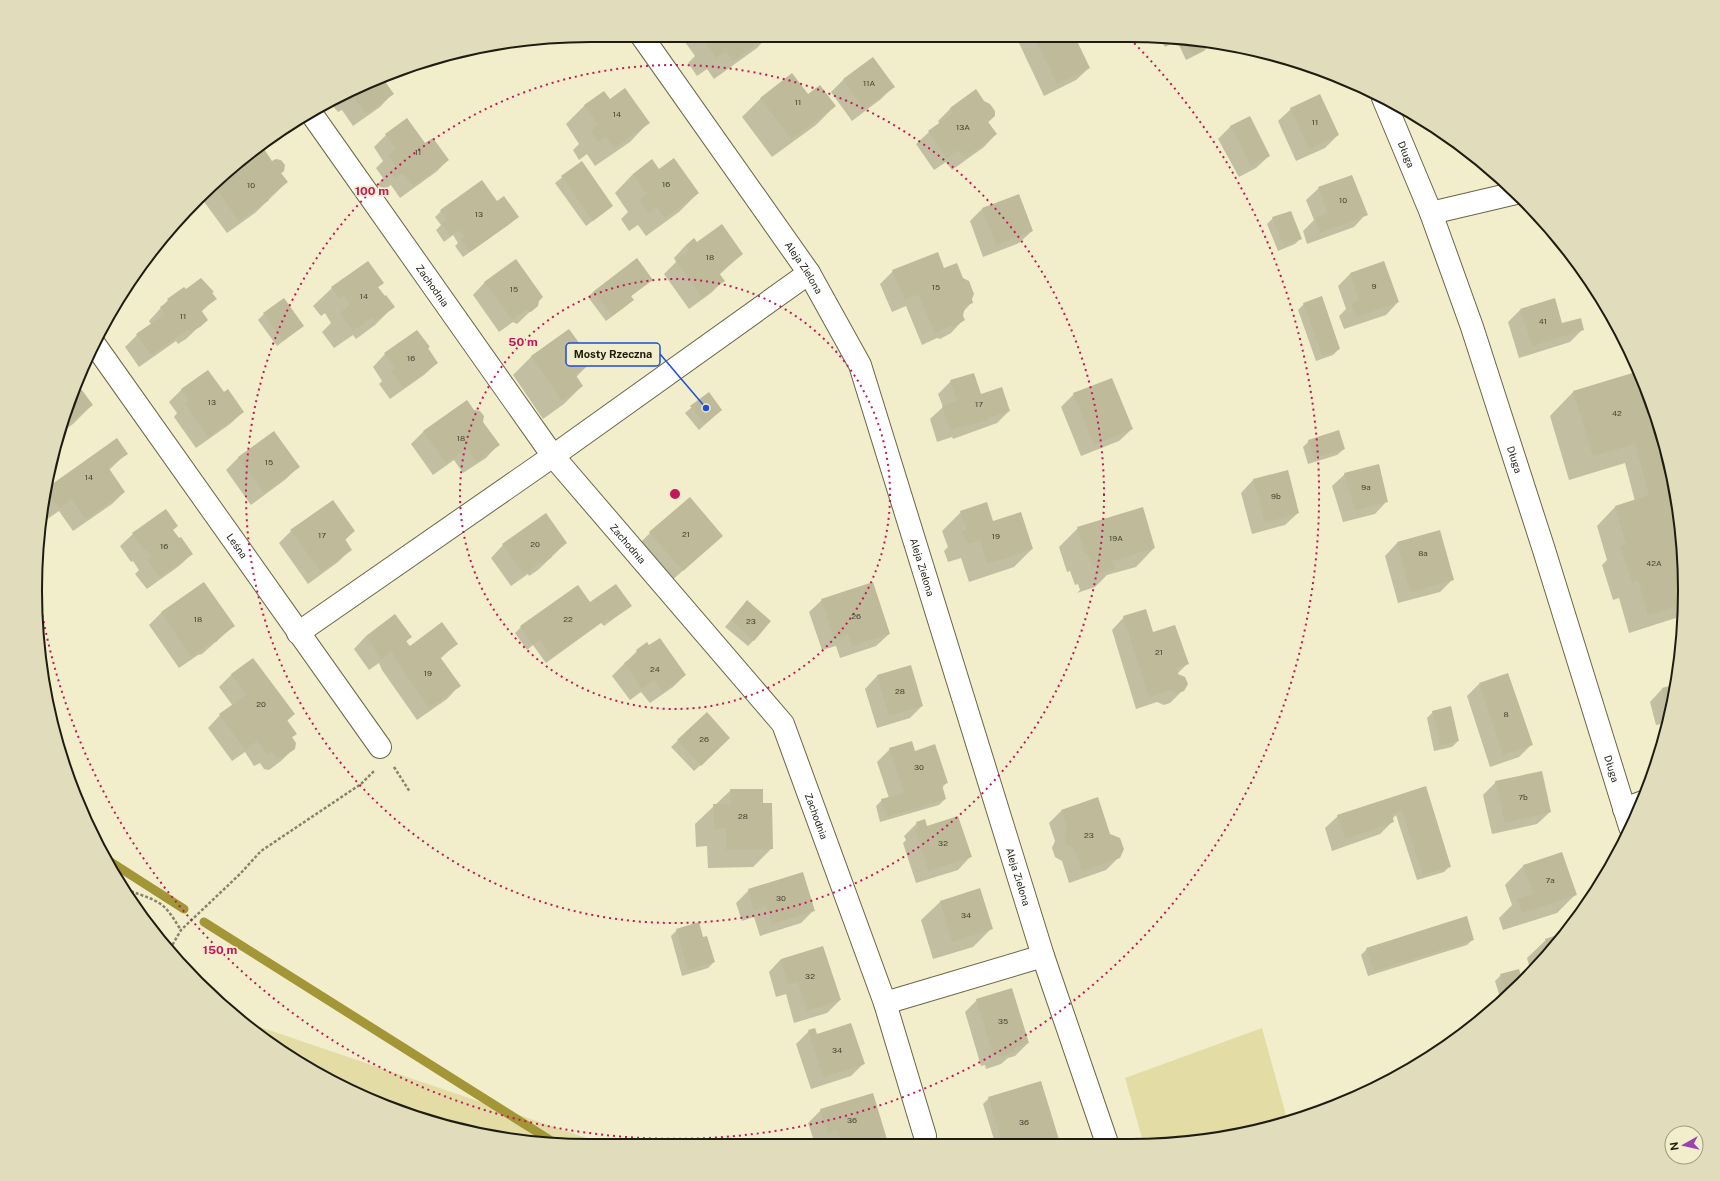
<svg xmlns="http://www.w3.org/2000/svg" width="1720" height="1181" viewBox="0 0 1720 1181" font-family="'Public Sans',sans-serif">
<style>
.green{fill:#e3dca5}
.shadow{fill:#0003}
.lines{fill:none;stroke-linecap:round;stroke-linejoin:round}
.stream{stroke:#a29636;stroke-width:9}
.building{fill:#bfbb9a}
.street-casing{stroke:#6a6648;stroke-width:24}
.path{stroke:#86836c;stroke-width:2.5;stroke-dasharray:3 2;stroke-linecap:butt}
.street{stroke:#fff;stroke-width:22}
.ring{fill:none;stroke:#c2185b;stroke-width:2;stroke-dasharray:2 4}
.labels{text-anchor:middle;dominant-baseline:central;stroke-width:3.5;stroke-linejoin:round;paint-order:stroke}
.number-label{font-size:8px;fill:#474433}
.street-label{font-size:10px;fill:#1f1d11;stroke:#f2eecb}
.rim{fill:none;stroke:#1f1d11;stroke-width:2}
.centre{fill:#c2185b;stroke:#f2eecb;stroke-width:2}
.ring-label{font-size:12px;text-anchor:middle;font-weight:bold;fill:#c2185b;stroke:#f2eecb;stroke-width:3.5;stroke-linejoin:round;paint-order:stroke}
.leader{fill:none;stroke:#1d4ed8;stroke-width:1.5}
.callout-dot{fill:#1d4ed8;stroke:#f2eecb;stroke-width:1.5}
.callout{fill:#f2eecb;stroke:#1d4ed8;stroke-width:1.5}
.callout-label{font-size:11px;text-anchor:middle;font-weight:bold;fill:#1f1d11}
</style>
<rect width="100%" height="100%" fill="#f2eecb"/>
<!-- green -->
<g class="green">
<polygon points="245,1022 610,1146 590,1146 482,1135 378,1104 282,1052"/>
<polygon points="1262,1028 1287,1119 1238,1135 1144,1145 1125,1078"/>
</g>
<!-- shadow -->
<g class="shadow">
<polygon points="680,35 769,35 757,48 714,79 707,69 697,76 688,63 695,56"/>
<polygon points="1024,35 1073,35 1089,68 1076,80 1044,96 1018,41"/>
<polygon points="1160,38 1209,43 1210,45 1204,51 1186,60 1177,41 1165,47"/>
<polygon points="792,75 808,95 835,106 816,125 772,157 742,117 760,99"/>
<polygon points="380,77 392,94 380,107 353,126 342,110 338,112 330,103"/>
<polygon points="843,80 893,87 881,99 852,121 831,92"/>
<polygon points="976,90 994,116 988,122 996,134 984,147 952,170 946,162 934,170 916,144 929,132 940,124 938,121 950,109"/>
<polygon points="604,92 609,100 648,123 630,142 595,166 587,154 579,160 573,150 579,144 566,124 584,106"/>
<polygon points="1291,109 1338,135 1325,148 1296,161 1278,121"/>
<polygon points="1231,126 1269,156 1256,168 1239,177 1218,139"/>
<polygon points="386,135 425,145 448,160 436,172 400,198 391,185 382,191 378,184 383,178 376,168 383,161 374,147"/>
<polygon points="272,162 284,171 280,174 287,182 255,213 227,233 202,199 236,169"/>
<polygon points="581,162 612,206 586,226 555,183"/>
<polygon points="659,170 698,193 679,212 646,236 638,225 629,231 621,219 628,212 615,193 633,174"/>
<polygon points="1319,188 1366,214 1354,227 1307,244 1303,231 1314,220 1306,200"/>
<polygon points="1018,195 1032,231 1019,243 983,257 970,221 982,209"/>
<polygon points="496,203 517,217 511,223 463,257 455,246 458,243 453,235 444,242 436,230 441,225 435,217 441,211"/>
<polygon points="1273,218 1301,238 1295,244 1278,251 1267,224"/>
<polygon points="697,243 742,254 719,275 723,281 711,293 689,309 664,274 676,262 674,258 686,245"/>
<polygon points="944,270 972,302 963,312 961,316 963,320 951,333 940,339 937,338 922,345 906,306 892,312 880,284 893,271"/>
<polygon points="1350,274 1398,302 1386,315 1344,329 1339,316 1346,309 1338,286"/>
<polygon points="651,280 630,297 632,300 626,306 606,321 588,297 594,291"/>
<polygon points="485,282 537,305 517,324 513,322 499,332 473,295"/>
<polygon points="383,283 377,288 393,307 375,325 356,339 353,335 334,348 322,332 331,323 325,313 321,316 313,306 332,288"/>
<polygon points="185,290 211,293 215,299 201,312 207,319 186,339 178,344 176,341 139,367 125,347 137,335 151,324 149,321 168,300"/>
<polygon points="1304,304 1339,349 1333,355 1316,361 1298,310"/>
<polygon points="1520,310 1562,325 1583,329 1570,342 1519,358 1508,322"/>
<polygon points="264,314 303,326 277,346 258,320"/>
<polygon points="569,330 591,362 576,377 582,386 564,404 543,419 513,375 531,357"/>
<polygon points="427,349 437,363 424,375 390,399 379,384 382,381 373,367 385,354"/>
<polygon points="1643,378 1674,482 1685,591 1682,616 1629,633 1619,598 1613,600 1602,565 1607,560 1597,526 1615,507 1635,501 1625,463 1569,480 1550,416 1574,391"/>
<polygon points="951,381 980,395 1009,411 997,423 953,439 952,437 937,442 930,419 943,407 938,394"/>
<polygon points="76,383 92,405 73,424 63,431"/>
<polygon points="182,389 224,394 243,412 230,424 196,448 174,417 177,413 169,402"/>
<polygon points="709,393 721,410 699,430 685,413"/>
<polygon points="1074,394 1132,429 1119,441 1081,456 1061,407"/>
<polygon points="467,401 498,445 486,458 463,473 454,460 433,475 411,444 423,432"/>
<polygon points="1309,441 1344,449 1337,455 1308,464 1303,447"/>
<polygon points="126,454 109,470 124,492 112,504 73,531 59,511 46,520 41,513 48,488"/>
<polygon points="239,457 298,467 286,479 251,505 226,470"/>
<polygon points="1345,474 1387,501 1375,514 1343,522 1332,486"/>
<polygon points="1253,480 1298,513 1285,525 1252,534 1241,493"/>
<polygon points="961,512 993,522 1032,549 1014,567 969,582 961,558 948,562 944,551 948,547 942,531"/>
<polygon points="1078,528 1154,548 1136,567 1107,575 1095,587 1077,593 1080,590 1078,584 1075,585 1070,571 1067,572 1059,547"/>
<polygon points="172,530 192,554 179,566 147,589 135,574 139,570 133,561 131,562 120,546 133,534"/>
<polygon points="291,531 354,531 345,540 351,549 338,562 308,584 279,543"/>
<polygon points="650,533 722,536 670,582 638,545"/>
<polygon points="566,543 538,570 529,576 528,574 511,586 491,558 503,545"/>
<polygon points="1397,543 1453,579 1440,592 1398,603 1385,556"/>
<polygon points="203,583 234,626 202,654 198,655 179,668 149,625 161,613"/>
<polygon points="822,600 889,634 876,646 840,658 836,646 822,650 809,612"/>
<polygon points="590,604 630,606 604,626 601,623 546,663 533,645 527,650 515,633 521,627"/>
<polygon points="741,608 754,640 748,646 725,627"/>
<polygon points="1124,617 1153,633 1187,664 1177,674 1183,690 1170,703 1164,705 1157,702 1136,709 1112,630"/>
<polygon points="366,636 410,637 406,642 409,647 456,644 440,659 459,686 447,699 417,720 382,670 379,663 369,670 354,649"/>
<polygon points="637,651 685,675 673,687 650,703 641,692 630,700 612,676"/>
<polygon points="232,674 294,714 287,721 296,734 291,738 294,748 281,761 269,770 264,769 260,763 254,766 245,752 232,761 208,728 220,715 233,706 219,687"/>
<polygon points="877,676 922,706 910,718 877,728 865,689"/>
<polygon points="1479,684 1532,744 1519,757 1490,767 1467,696"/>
<polygon points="1676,685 1674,699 1667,723 1656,725 1650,702 1662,689"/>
<polygon points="1433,712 1458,741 1452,747 1434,751 1427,718"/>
<polygon points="706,714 723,744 694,771 671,747"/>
<polygon points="890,749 914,752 946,783 942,788 945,799 939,805 880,822 876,806 882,800 889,798 877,762"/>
<polygon points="1496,782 1550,812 1537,824 1492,834 1483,795"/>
<polygon points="731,790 762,804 772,848 753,867 708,868 707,846 696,847 695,824"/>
<polygon points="1398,796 1450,866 1444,872 1417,880 1396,815 1392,819 1393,821 1380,834 1332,851 1325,828 1338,816"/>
<polygon points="1061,811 1109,835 1119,857 1106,870 1069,883 1062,861 1055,857 1052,848 1055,841 1049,823"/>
<polygon points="917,823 926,827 970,857 958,870 916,883 903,843 906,840 904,836"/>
<polygon points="1561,853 1576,894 1557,913 1503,930 1499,918 1512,905 1505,885 1523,866"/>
<polygon points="980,889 992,928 973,947 933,959 921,920 940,902"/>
<polygon points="749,890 813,911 801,923 760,936 754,917 742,921 736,903"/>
<polygon points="677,930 702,938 714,962 708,968 682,976 671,936"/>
<polygon points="1562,935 1531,972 1527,958 1546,940"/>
<polygon points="1473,939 1467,945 1368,976 1361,955 1367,949"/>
<polygon points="781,959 840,1000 827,1013 794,1023 786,994 776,997 769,972"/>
<polygon points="1501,975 1522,984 1501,1001 1495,981"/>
<polygon points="977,1000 1028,1043 1015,1056 1008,1058 1001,1064 986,1069 985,1065 981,1066 965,1012"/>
<polygon points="809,1031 816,1036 863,1064 851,1076 811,1089 796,1044"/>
<polygon points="989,1098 1060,1146 996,1146 983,1104"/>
<polygon points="821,1110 888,1146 826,1146 825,1142 815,1144 808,1123"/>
</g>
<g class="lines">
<!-- stream -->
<g class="stream">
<polyline points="106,859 184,909"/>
<polyline points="204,922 553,1142"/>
</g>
</g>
<!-- building -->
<g class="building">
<polygon points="712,35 769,35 733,61 726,51 716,58 706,44 713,38"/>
<polygon points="1033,35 1074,35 1090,68 1057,84"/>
<polygon points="1185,40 1211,43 1212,45 1193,55"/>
<polygon points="873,57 895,87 864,109 843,79"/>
<polygon points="792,73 808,94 820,85 836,106 791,139 760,98"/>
<polygon points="381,76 394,94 366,114 354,98 350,101 346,94"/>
<polygon points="625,88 650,123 614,148 606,137 598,142 591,131 598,125 584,105 604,91 610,99"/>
<polygon points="976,89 984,101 990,104 995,111 995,116 988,122 997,134 965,158 958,150 947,158 928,131 953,113 950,108"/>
<polygon points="1320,94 1339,135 1309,149 1290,108"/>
<polygon points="1250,116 1270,156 1251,166 1230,126"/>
<polygon points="407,118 425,143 433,138 449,160 413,186 403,173 395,179 390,171 396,166 388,155 396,149 385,134"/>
<polygon points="264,149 272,161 276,159 281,160 285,165 284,171 281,173 288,182 267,198 269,200 239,221 215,187 237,168"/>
<polygon points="674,158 699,193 665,218 657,207 648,213 639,200 647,194 633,174 652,159 659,169"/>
<polygon points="582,161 613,206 593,221 561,176"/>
<polygon points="1352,175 1368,215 1320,233 1315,218 1328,213 1318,187"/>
<polygon points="482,180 497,201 504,196 519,217 470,252 460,239 464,236 459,230 450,236 441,223 447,220 440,210"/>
<polygon points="1019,194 1033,231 996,245 982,208"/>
<polygon points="1291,211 1302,239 1284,246 1272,217"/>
<polygon points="722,224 743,254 719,273 725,281 702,297 676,261 689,250 686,245 694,238 697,242"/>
<polygon points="938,252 944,268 957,263 963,278 969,281 974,294 972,299 973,303 965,306 963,316 965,320 954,327 950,326 935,333 918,294 905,300 892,270"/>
<polygon points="637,258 653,280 631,296 634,300 612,316 594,291"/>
<polygon points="516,259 543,297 539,301 538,306 531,312 526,310 512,320 484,282"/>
<polygon points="368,261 384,283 378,287 385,296 386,295 395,307 375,321 372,317 353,331 340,313 350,305 344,295 340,299 331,287"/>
<polygon points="1384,261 1399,302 1357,317 1351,303 1359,300 1350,273"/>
<polygon points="201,278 214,292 212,293 217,299 201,310 208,320 200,327 190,332 188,329 152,355 136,334 165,314 160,307 169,301 167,299 184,287 186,289"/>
<polygon points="128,283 131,287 123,293"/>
<polygon points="1322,296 1340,349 1322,356 1303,303"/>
<polygon points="284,298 304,326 283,341 263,313"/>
<polygon points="1555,298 1562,323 1581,318 1584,330 1532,346 1520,309"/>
<polygon points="569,329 593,362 575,374 583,386 562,401 531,356"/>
<polygon points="417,330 430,347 428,348 438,363 403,388 391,371 395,368 384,353"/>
<polygon points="208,370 224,392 228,389 244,412 208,437 185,404 189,401 181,389"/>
<polygon points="1639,371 1643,378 1674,482 1685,591 1684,604 1648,615 1638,580 1632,582 1620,546 1626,544 1615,506 1649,495 1635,444 1593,456 1573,391"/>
<polygon points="974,373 981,394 1002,387 1010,411 988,418 989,420 950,430 942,406 957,401 950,380"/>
<polygon points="1112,378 1133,429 1094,445 1073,393"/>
<polygon points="76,382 93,405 65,425"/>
<polygon points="709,392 722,410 705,424 690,406"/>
<polygon points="467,400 474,410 480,411 484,416 483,422 500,445 476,462 467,448 446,463 423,431"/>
<polygon points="1339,430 1345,449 1314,458 1308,440"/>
<polygon points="274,431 300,467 264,493 238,457"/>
<polygon points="117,438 128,454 108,467 125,492 86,519 71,499 59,508 47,491 48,487"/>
<polygon points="1379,464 1388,502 1355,510 1344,473"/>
<polygon points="1288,470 1299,513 1265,523 1253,479"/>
<polygon points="690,497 723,536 683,571 649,532"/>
<polygon points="333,500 355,531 345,539 352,550 321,572 290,530"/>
<polygon points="987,502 993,521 1021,512 1033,549 987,564 980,540 967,544 962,531 967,530 960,511"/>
<polygon points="1143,507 1155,548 1112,561 1115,569 1095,575 1095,573 1098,572 1097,566 1093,567 1088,553 1085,554 1077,527"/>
<polygon points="166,509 178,526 173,530 179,538 181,537 193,554 160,577 147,560 151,557 146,549 144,550 132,533"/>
<polygon points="546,513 567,543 551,555 552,557 542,564 541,562 524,574 502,544"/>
<polygon points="1440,530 1454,580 1410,592 1397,542"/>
<polygon points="204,582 235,626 222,635 216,642 212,642 191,657 161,612"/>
<polygon points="873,582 890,634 852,646 848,634 834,638 821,599"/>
<polygon points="616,584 632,606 610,621 608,618 552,657 540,640 533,645 520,626 578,585 590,602"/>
<polygon points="747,600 771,621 754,641 731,620"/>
<polygon points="1146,609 1153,632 1175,625 1189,664 1177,668 1178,674 1185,677 1188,684 1184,691 1177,693 1170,690 1149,697 1123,616"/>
<polygon points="395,614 412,637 406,641 410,646 442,622 458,644 440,657 461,686 429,708 394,657 392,651 381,659 366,636"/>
<polygon points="660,638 686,675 663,692 654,680 642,689 624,663 638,653 636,650 647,642 649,645"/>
<polygon points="253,658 295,714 287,720 297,734 292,737 296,743 295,749 282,758 276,757 272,751 267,755 257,741 245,750 219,714 246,695 231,674"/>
<polygon points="911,665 923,706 889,716 877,675"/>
<polygon points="1508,673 1533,745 1503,755 1479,683"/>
<polygon points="1676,684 1674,699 1669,713 1662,688"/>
<polygon points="1451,706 1459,741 1440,745 1432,711"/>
<polygon points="707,712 730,738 701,766 677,740"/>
<polygon points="912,741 915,751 935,744 948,783 942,785 946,799 886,817 881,799 904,793 889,748"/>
<polygon points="1542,771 1551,812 1505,823 1495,781"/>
<polygon points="1426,786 1451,867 1423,875 1402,811 1392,814 1394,822 1345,839 1337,815"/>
<polygon points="730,789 763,789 763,803 772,803 773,849 726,850 726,828 714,829 713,804 731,804"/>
<polygon points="1098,797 1110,834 1120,838 1124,849 1120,858 1082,871 1074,848 1067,845 1064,835 1067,828 1061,810"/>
<polygon points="958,816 972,857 928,871 915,829 918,828 916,822 925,819 927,826"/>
<polygon points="1562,852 1577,895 1522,913 1517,899 1533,894 1523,865"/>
<polygon points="803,872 815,911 772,924 766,906 754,910 748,889"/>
<polygon points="980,888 993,929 952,942 940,901"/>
<polygon points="1467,916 1474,940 1374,971 1366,948"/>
<polygon points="699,922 703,937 707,936 715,962 688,970 676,929"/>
<polygon points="1563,933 1549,951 1545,939"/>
<polygon points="823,946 841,1000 807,1011 798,982 788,985 781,959"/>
<polygon points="1519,969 1523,983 1507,996 1500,974"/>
<polygon points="1012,988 1029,1043 1014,1048 1015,1052 998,1057 997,1053 993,1054 976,999"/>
<polygon points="851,1023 865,1064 823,1077 808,1030 815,1028 817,1034"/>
<polygon points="1041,1081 1061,1146 1003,1146 988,1097"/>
<polygon points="873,1093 889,1146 842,1146 838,1130 828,1133 820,1109"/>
</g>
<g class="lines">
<defs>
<g id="street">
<path id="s1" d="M641 35 809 273 860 365 1043 956 1108 1146"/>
<path id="s2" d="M1383 98 1431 213 1472 327 1544 550 1630 827"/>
<path id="s3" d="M311 113 553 456 783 724 885 1003 925 1136"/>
<polyline points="1431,213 1516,193"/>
<path id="s4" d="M95 345 380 747"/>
<polyline points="298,633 553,456 809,273"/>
<polyline points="1624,809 1643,802"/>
<polyline points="885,1003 1043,956"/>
</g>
</defs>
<!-- street casing -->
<use href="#street" class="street-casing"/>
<!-- path -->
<g class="path">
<polyline points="394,767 410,792"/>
<path d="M122 887C134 894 150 896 162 905 170 911 176 923 181 930"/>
<polyline points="170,949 181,930 240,874 261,851 361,784 374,771"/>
</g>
<!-- street -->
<use href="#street" class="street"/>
</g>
<!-- distance rings -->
<g class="ring">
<circle cx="675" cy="494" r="215"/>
<circle cx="675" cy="494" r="429"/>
<path d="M1130 39A644 644 0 1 1 38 589"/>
</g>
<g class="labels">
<!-- number labels -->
<g class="number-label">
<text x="869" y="83">11A</text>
<text x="798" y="102">11</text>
<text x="617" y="114">14</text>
<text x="1315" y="122">11</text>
<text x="963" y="127">13A</text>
<text x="418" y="152">11</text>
<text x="666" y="184">16</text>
<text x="251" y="185">10</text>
<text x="1343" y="200">10</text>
<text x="479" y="214">13</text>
<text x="710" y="257">18</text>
<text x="1374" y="286">9</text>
<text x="936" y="287">15</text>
<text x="514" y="289">15</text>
<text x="364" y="296">14</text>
<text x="183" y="316">11</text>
<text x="1543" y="321">41</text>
<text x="411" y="358">16</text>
<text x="212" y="402">13</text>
<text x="979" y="404">17</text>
<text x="1617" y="413">42</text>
<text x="461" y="438">18</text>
<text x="269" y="462">15</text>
<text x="89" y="477">14</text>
<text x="1366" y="487">9a</text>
<text x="1276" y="496">9b</text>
<text x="686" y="534">21</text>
<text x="322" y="535">17</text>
<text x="996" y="536">19</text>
<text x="1116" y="538">19A</text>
<text x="535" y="544">20</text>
<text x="164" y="546">16</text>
<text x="1423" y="553">8a</text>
<text x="1654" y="563">42A</text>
<text x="856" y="616">26</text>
<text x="198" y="619">18</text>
<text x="568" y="619">22</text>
<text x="751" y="621">23</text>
<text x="1159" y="652">21</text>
<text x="655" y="669">24</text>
<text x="428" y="673">19</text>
<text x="900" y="691">28</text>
<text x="261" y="704">20</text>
<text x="1506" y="714">8</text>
<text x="704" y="739">26</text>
<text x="919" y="767">30</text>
<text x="1523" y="797">7b</text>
<text x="743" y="816">28</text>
<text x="1089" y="835">23</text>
<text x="943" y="843">32</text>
<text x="1550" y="880">7a</text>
<text x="781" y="898">30</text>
<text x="966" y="915">34</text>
<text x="810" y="976">32</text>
<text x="1003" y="1021">35</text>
<text x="837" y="1050">34</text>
<text x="852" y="1120">36</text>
<text x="1024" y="1122">36</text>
</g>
<!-- street labels -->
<g class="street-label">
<text stroke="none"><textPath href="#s2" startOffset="61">Długa</textPath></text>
<text stroke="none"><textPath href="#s1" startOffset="284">Aleja Zielona</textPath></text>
<text stroke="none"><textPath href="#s3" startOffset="211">Zachodnia</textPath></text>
<text stroke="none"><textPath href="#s2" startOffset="385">Długa</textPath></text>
<text stroke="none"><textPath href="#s3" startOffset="535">Zachodnia</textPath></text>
<text stroke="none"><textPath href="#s4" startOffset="246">Leśna</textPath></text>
<text stroke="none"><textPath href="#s1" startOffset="608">Aleja Zielona</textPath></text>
<text stroke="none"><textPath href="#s2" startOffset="709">Długa</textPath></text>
<text stroke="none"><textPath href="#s3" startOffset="871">Zachodnia</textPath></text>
<text stroke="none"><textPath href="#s1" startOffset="932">Aleja Zielona</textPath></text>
</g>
</g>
<!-- crop -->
<path d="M0 0H1720V1181H0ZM590 42H1130A548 548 0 0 1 1678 590V591A548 548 0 0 1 1130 1139H590A548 548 0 0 1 42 591V590A548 548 0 0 1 590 42Z" fill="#e1ddbc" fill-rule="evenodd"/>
<path class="rim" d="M590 42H1130A548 548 0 0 1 1678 590V591A548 548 0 0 1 1130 1139H590A548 548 0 0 1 42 591V590A548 548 0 0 1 590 42Z"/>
<circle cx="675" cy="494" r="6" class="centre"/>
<g class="ring-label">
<text x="372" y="195">100 m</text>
<text x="523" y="346">50 m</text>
<text x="220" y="954">150 m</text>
</g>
<!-- callouts -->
<path class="leader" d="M706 408L660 354"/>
<circle class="callout-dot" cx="706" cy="408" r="4"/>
<rect class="callout" x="566" y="343" width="94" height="23" rx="4"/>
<g class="callout-label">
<text x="613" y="358">Mosty Rzeczna</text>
</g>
<!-- north arrow -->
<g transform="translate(1684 1145) rotate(262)"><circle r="19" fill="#f2eecb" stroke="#9e9a81"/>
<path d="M0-3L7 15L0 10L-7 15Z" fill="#9c42ae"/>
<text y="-6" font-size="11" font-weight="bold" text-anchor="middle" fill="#1f1d11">N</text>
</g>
</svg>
